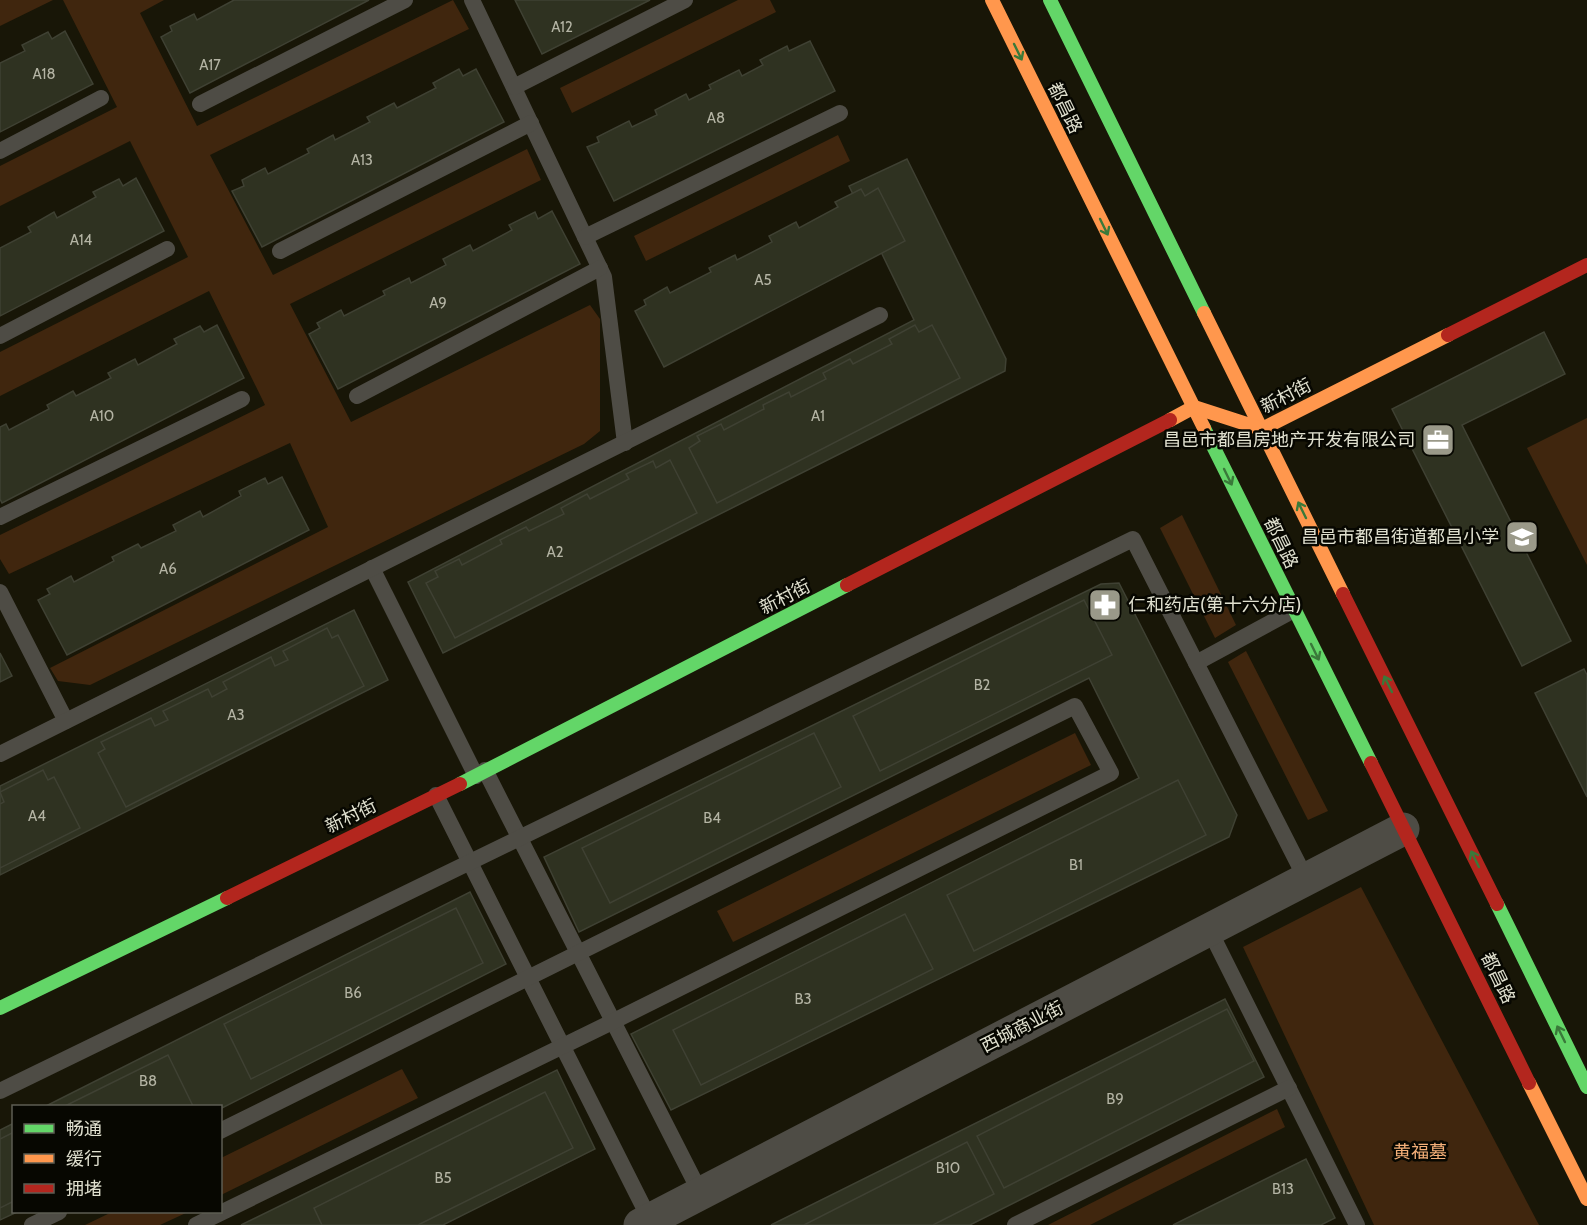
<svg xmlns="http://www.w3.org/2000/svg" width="1587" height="1225" viewBox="0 0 1587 1225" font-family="Cabin,'Noto Sans SC',sans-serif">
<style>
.green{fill:#40260e}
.building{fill:#2f3221;stroke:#3f4133;stroke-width:1.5}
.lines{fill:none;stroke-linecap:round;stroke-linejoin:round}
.lane{stroke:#4e4c45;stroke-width:16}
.street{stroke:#4e4c45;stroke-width:33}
.fast{stroke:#63d668;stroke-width:14}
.slow{stroke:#ff974d;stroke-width:14}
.jam{stroke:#b3261e;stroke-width:14}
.oneway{stroke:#3a793a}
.labels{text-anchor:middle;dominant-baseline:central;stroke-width:5;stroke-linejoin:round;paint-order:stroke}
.number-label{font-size:15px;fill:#b4b4a4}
.street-label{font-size:18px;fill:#e0e0cf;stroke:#070701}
.poi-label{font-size:18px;fill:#e0e0cf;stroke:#070701;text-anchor:end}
.park-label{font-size:18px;fill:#f4af78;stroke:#070701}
</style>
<rect width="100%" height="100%" fill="#181607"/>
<!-- green -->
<g class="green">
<polygon points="0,0 53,0 0,26"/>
<polygon points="63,0 164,0 140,13 197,126 453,0 469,29 210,155 273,275 527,149 541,180 290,304 351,422 590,305 600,319 600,431 584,444 90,685 58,681 50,668 328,527 290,443 9,574 0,559 0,535 265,405 209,291 0,396 0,352 188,257 130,141 0,206 0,166 117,107"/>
<polygon points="738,0 770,0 776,12 572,113 560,88"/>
<polygon points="838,135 850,161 646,261 634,236"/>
<polygon points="1587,418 1587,565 1527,448"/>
<polygon points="1182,515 1236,625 1215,638 1160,528"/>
<polygon points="1246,651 1328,811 1308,820 1228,662"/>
<polygon points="1075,733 1091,765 733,942 717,911"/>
<polygon points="1361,887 1539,1225 1374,1225 1243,947"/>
<polygon points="402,1069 418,1098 221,1195 221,1158"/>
<polygon points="1277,1109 1285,1127 1090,1225 1048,1225"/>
<polygon points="112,1212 188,1212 160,1225 85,1225"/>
</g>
<!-- building -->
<g class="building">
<polygon points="234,0 369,0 190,93 161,37 172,31 170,26 194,14 197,20"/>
<polygon points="515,0 650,0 542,54"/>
<polygon points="65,31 93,84 0,132 0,63 25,51 22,45 48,32 52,39"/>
<polygon points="810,41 835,91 614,201 587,147 599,142 597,137 629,121 632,127 657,115 655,110 686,94 689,100 711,89 709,85 739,70 742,76 763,65 760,60 787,46 789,51"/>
<polygon points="459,69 463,76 476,69 504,122 262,247 232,191 244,186 242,180 265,168 268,174 309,153 307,149 333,135 335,140 370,122 367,117 394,103 397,108 436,88 433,83"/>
<polygon points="907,159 1006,359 1005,371 443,653 408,582 914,320 849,186"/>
<polygon points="136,178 164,231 0,316 0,248 31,232 28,227 54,212 57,218 96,197 93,192 119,179 123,186"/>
<polygon points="878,188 905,241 664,367 635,311 646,305 644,300 667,287 670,293 711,272 709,268 735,255 737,260 772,242 769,236 796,222 799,228 838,207 835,202 861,189 865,196"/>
<polygon points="552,211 580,264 338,389 309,334 320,328 317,323 341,310 344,316 385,295 383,291 409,278 411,283 446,265 443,259 470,245 473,251 512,230 509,225 535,212 538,219"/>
<polygon points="217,325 244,378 2,503 0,499 0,427 6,424 9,430 49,409 47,405 73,391 76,396 111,378 108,373 135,359 138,365 177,344 174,339 200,326 204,332"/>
<polygon points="915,325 919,332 932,325 960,378 717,503 689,448 700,441 697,436 721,424 724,430 764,409 763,405 789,392 791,397 826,379 823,373 850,359 853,364 892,344 889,339"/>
<polygon points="1544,332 1565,374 1462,425 1571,641 1522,666 1392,409"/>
<polygon points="670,460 697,513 455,638 426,583 438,577 435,571 459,559 462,565 502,544 500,540 526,527 529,531 564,514 561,508 587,494 590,499 629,479 626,474 653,461 656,468"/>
<polygon points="282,477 309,530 67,655 38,600 50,594 47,589 71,576 74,582 114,561 112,557 138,544 141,548 176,531 173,525 200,511 203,517 241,496 239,491 265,478 268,484"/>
<polygon points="1119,583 1237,815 1229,837 671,1110 631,1034 1139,778 1089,678 579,932 544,857 1101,584"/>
<polygon points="1084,600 1112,655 880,771 853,716"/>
<polygon points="354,610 388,680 0,875 0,786"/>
<polygon points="327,628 332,638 338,635 364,686 126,807 98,753 105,749 101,742 151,718 155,726 168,720 163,711 208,689 212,697 227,689 223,682 271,657 275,666 288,660 283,651"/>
<polygon points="0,653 12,676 0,682"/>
<polygon points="1584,669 1587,675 1587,797 1535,693"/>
<polygon points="814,733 841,787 610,903 582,848"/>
<polygon points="43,770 48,780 54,777 80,828 0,868 0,804 4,802 0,792"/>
<polygon points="1178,780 1206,835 974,951 947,895"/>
<polygon points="470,892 506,964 220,1109 220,1106 46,1106"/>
<polygon points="456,908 483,963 251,1079 224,1024"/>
<polygon points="905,914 933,969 701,1085 673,1030"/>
<polygon points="1225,999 1264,1077 970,1225 771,1225"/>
<polygon points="1227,1009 1254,1061 1004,1188 977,1136"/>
<polygon points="168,1055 193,1106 65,1106"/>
<polygon points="557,1070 595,1149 443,1225 241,1225"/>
<polygon points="545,1092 573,1148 418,1225 322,1225 314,1208"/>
<polygon points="14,1123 14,1212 17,1212 0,1220 0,1130"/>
<polygon points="14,1132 14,1201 0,1208 0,1139"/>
<polygon points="967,1142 994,1194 933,1225 804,1225"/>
<polygon points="1306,1159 1335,1218 1321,1225 1173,1225"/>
</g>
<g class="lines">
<!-- lane -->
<g class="lane">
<polyline points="472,0 604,277 625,443"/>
<polyline points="514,87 685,0"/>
<polyline points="200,104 405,0"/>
<polyline points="0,151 101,98"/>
<polyline points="585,237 840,113"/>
<polyline points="280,251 531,123"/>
<polyline points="0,336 167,249"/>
<polyline points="357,396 600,268"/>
<polyline points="0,517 242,399"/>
<polyline points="372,568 476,776"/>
<polyline points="0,592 66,721"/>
<polyline points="1196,663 1294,610"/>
<polyline points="0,754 880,315"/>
<polyline points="485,770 701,1194"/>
<polyline points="436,795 650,1220"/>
<polyline points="1209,929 1357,1225"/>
<polyline points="0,1091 1133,539 1306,879"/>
<polyline points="32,1225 59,1212"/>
<polyline points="196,1225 608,1024 1111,773 1075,706 220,1131"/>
<polyline points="1015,1225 1289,1088"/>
</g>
<!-- street -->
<polyline class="street" points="640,1225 1403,829"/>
<!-- fast -->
<g class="fast">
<polyline points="1050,0 1204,313"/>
<polyline points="1204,428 1371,763"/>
<polyline points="460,784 847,585"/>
<polyline points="1497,904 1587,1087"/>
<polyline points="0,1008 227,898"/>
</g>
<!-- slow -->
<g class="slow">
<polyline points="992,0 1204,428"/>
<polyline points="1204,313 1343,594"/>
<polyline points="1170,420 1194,407 1262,429 1448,335"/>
<polyline points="1529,1083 1587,1199"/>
</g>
<!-- jam -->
<g class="jam">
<polyline points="1448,335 1587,265"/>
<polyline points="847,585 1170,420"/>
<polyline points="1343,594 1497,904"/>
<polyline points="1371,763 1529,1083"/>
<polyline points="227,898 460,784"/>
</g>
</g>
<!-- one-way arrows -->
<defs><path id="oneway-shaft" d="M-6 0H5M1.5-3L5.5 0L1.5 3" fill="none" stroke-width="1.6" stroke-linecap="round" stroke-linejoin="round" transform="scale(1.5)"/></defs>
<g class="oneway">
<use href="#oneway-shaft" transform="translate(1018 52) rotate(64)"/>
<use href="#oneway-shaft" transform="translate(1104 227) rotate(64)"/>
<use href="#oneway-shaft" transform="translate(1228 477) rotate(64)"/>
<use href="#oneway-shaft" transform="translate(1302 510) rotate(-116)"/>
<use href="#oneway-shaft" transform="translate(1315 652) rotate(64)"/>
<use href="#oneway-shaft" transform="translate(1388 684) rotate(-116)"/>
<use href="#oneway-shaft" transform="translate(1475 859) rotate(-116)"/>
<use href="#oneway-shaft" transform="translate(1561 1034) rotate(-116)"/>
</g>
<!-- icons -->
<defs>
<symbol id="office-square" viewBox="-11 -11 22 22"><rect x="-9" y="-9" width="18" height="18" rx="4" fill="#9a9989" stroke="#070701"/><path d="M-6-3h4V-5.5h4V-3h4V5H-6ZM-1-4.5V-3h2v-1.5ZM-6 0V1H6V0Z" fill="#fff"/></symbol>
<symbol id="school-square" viewBox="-11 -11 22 22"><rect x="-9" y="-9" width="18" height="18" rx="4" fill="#9a9989" stroke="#070701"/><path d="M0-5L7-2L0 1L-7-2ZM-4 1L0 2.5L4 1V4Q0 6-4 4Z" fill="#fff"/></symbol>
<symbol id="pharmacy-square" viewBox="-11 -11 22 22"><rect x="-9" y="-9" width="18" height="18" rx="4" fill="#9a9989" stroke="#070701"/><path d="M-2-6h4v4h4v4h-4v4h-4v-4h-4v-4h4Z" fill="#fff"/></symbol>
</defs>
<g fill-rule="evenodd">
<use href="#office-square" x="1419" y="421" width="38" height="38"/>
<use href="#school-square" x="1503" y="518" width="38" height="38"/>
<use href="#pharmacy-square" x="1086" y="586" width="38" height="38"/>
</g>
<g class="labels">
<!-- number labels -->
<g class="number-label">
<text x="562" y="27">A12</text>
<text x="210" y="65">A17</text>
<text x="44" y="74">A18</text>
<text x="716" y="118">A8</text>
<text x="362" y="160">A13</text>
<text x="81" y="240">A14</text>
<text x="763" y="280">A5</text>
<text x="438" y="303">A9</text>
<text x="102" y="416">A10</text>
<text x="818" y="416">A1</text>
<text x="555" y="552">A2</text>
<text x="168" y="569">A6</text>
<text x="982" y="685">B2</text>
<text x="236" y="715">A3</text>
<text x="37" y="816">A4</text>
<text x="712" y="818">B4</text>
<text x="1076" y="865">B1</text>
<text x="353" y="993">B6</text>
<text x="803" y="999">B3</text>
<text x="148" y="1081">B8</text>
<text x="1115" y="1099">B9</text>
<text x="948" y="1168">B10</text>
<text x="443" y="1178">B5</text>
<text x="1283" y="1189">B13</text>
</g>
<!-- street labels -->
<g class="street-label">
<text transform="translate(1065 108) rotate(64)">都昌路</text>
<text transform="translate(1286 396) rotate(-27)">新村街</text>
<text transform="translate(1281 543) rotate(64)">都昌路</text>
<text transform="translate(785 597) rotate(-27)">新村街</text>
<text transform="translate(351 816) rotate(-26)">新村街</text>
<text transform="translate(1498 978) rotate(64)">都昌路</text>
<text transform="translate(1022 1027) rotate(-27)">西城商业街</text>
</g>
<!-- poi labels -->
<g class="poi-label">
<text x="1415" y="440">昌邑市都昌房地产开发有限公司</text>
<text x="1499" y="537">昌邑市都昌街道都昌小学</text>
<text x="1128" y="605" text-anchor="start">仁和药店(第十六分店)</text>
</g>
<!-- park labels -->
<g class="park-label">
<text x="1420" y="1152">黄福墓</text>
</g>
</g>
<!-- legend -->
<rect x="12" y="1105" width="210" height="108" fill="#070701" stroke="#5e5e53" stroke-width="1.5"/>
<rect x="24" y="1124" width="30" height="9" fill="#63d668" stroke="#5e5e53" stroke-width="1.5"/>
<text x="66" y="1135" font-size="18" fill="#e0e0cf">畅通</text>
<rect x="24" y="1154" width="30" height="9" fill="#ff974d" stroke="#5e5e53" stroke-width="1.5"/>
<text x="66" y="1165" font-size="18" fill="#e0e0cf">缓行</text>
<rect x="24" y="1184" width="30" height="9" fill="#b3261e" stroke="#5e5e53" stroke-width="1.5"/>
<text x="66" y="1195" font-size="18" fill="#e0e0cf">拥堵</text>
</svg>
